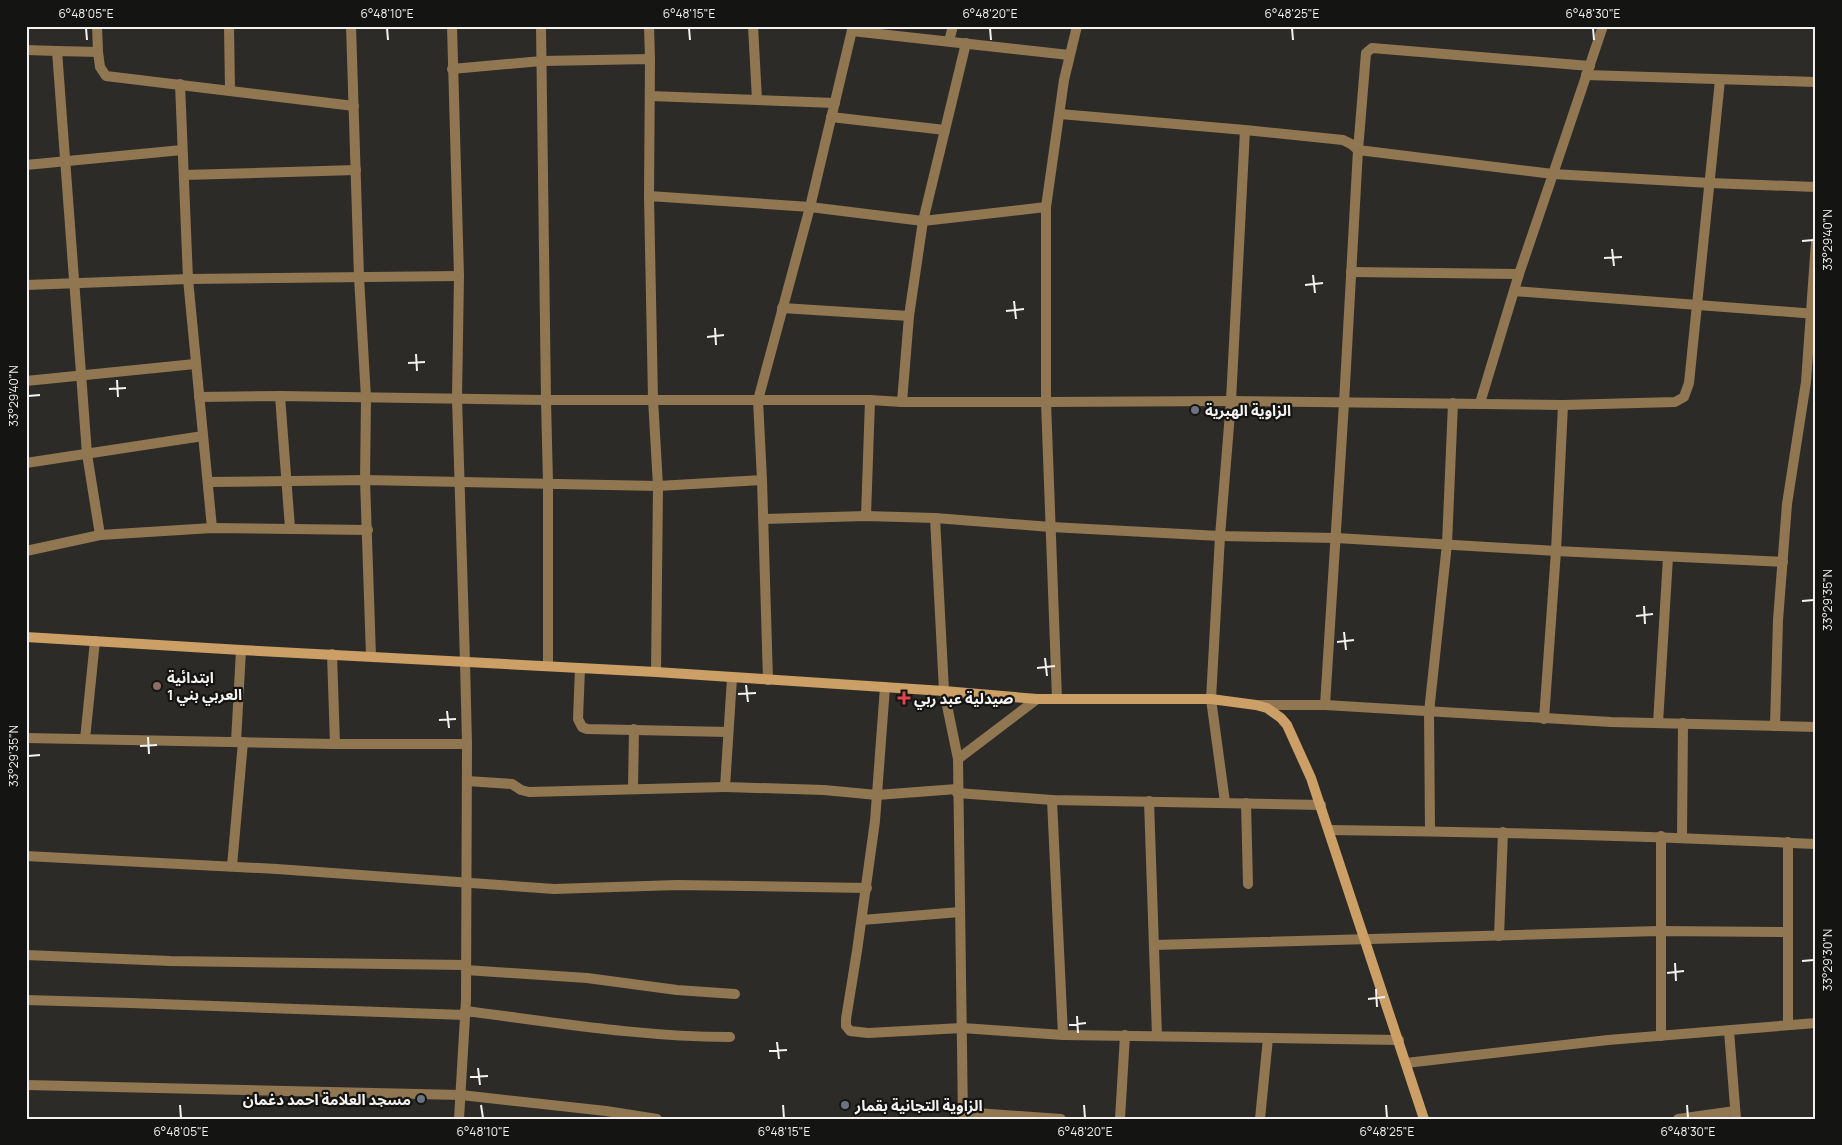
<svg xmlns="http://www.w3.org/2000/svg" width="1842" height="1145" viewBox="0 0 1842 1145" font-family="Manrope,'Noto Sans Arabic',sans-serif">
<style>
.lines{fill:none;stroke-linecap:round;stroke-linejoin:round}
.minor{stroke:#917652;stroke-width:10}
.tertiary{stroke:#917652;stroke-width:10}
.secondary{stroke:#cb9f65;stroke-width:10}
.ticks{fill:none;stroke:#f3f2f1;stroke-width:2}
.worship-dot{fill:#6b7280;stroke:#141412;stroke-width:2}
.education-dot{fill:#8d6e63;stroke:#141412;stroke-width:2}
.health-dot{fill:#e0444e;stroke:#141412;stroke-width:2}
.labels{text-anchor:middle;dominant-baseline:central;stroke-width:4.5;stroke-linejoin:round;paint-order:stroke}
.poi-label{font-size:15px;font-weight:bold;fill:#f3f2f1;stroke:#141412;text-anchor:start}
.neatline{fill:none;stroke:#f3f2f1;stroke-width:2}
.ticks-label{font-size:12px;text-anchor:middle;fill:#f3f2f1}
</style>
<rect width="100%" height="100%" fill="#2c2b28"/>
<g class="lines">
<!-- minor -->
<g class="minor">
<polyline points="229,26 230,90"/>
<polyline points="351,26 359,277 366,398 365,480 371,656"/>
<polyline points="452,26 459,276 457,398 465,662"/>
<polyline points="541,26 546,400 548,483 548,666"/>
<polyline points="649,26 650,59"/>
<polyline points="753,26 757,100"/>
<polyline points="1603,26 1553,174 1710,183 1816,187"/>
<polyline points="852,31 1069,55"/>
<polyline points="949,41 953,26"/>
<polyline points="26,50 57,51"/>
<polyline points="98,52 100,67 106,76 354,106"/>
<polyline points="452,69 542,61 650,59 649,196"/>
<polyline points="1586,75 1816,82"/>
<polyline points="180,84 188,279 212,528"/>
<polyline points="650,96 835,103"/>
<polyline points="1060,114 1245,130 1231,401 1220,536 1211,699 1225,802"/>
<polyline points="831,117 945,130"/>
<polyline points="1245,130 1343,140 1351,144 1358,150 1344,403 1325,705"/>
<polyline points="26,165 182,150"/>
<polyline points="184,175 356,170"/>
<polyline points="1351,272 1519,274"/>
<polyline points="26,285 188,279 459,276"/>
<polyline points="1514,291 1816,314"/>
<polyline points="782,308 909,316"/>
<polyline points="26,381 195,364"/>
<polyline points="280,396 290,528"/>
<polyline points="199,397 280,396 546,400 870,400 902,402 1046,402 1231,401 1563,405 1675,402 1684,397 1689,383 1720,80"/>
<polyline points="902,402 909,316 923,221 966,43"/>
<polyline points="1480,403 1519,274 1553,174 1358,150 1366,53 1372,48 1590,66"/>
<polyline points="26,463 203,436"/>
<polyline points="762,480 768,680"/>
<polyline points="208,482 365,480 658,486 762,480 758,400 810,207 853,26"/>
<polyline points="866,516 870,400"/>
<polyline points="935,518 944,691 958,759 963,1119"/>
<polyline points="764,519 866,516 935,518 1051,527 1220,536 1336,538 1556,551 1563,405"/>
<polyline points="100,535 212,528 368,530"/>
<polyline points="26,551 100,535 87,454 57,51 98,52 97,26"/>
<polyline points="332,654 335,744"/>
<polyline points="580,668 578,719 582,727 587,729 728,732"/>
<polyline points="656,672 658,486 653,399 649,196 810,207 923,221 1046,207"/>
<polyline points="732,678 725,787 824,790 877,795 957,789"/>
<polyline points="885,687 875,821 857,951 846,1019 846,1026 850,1031 868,1033 962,1028 1063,1035 1399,1040"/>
<polyline points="1257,705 1325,705 1611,722 1816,727"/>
<polyline points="1544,719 1556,551 1783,562"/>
<polyline points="1658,723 1668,557"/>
<polyline points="1775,726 1778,620 1787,504 1806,382 1816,242"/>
<polyline points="26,738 335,744 467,744"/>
<polyline points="85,739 95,641"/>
<polyline points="236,742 241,650"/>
<polyline points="958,759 1037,699"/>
<polyline points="467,781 512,784 521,790 529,792 725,787"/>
<polyline points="633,789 634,729"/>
<polyline points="957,793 1052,800 1321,805"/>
<polyline points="1052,800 1063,1035"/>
<polyline points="1149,801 1157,1036"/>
<polyline points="1246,803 1248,884"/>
<path d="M1329 830C1492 832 1654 836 1816 844"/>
<polyline points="1430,831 1429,712 1447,544 1453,403"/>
<polyline points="1682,837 1683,723"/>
<polyline points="1788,842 1788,1025"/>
<polyline points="26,856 277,869 554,889 677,885 867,888"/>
<polyline points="232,866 243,742"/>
<polyline points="862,920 960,912"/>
<polyline points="1499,936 1503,832"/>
<polyline points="1154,945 1659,931 1786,932"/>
<polyline points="26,955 170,961 466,965"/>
<polyline points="466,970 587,978 677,990 735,994"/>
<polyline points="26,1000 131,1003 465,1015"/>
<path d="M465 1011C553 1022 641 1037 730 1037"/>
<polyline points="1729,1031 1736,1119"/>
<polyline points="1661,1036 1661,836"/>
<polyline points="1406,1063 1608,1040 1816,1023"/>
<polyline points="26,1085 461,1095 606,1111 657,1119"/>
<polyline points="963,1112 1061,1119"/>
<polyline points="1120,1119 1125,1035"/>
<polyline points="1260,1119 1268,1038"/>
<polyline points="1678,1119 1735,1111"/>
</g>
<!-- tertiary -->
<g class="tertiary">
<polyline points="1057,699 1046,402 1046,207 1064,80 1077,26"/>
<polyline points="459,1119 466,1000 467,744 465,662"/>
</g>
<!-- secondary -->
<polyline class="secondary" points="26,637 241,650 656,672 944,691 1037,699 1211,699 1256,705 1267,708 1281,718 1287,725 1311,778 1424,1119"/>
</g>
<!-- ticks -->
<path class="ticks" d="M86 28 87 40M387 28 388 40M689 28 690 40M990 28 991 40M1292 28 1293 40M1593 28 1594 40M1802 241 1814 240M1612 249 1614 266M1604 258 1622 257M1313 275 1315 293M1305 285 1323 283M1014 301 1016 319M1006 311 1024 309M715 328 716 345M707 337 724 335M416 354 417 371M408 363 425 362M117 380 118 397M109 389 126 388M28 396 40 395M1802 601 1814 600M1644 606 1645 624M1636 616 1653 614M1344 632 1346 650M1337 642 1354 640M1045 658 1047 676M1037 668 1055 666M746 685 748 702M738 694 756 693M447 711 449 728M439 720 456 719M148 737 149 754M140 746 157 745M28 756 40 755M1802 961 1814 960M1675 963 1676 981M1667 973 1684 971M1376 989 1377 1007M1368 999 1385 997M1077 1016 1078 1033M1069 1025 1086 1023M777 1042 779 1059M769 1051 787 1050M478 1068 480 1085M470 1077 488 1076M180 1105 181 1118M481 1105 483 1118M783 1105 784 1118M1084 1105 1085 1118M1386 1105 1387 1118M1687 1105 1688 1118"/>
<!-- markers -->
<g class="worship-dot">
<circle cx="1195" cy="410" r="5"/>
<circle cx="421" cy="1099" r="5"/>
<circle cx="845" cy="1105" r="5"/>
</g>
<circle class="education-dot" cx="157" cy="686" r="5"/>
<path class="health-dot" d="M901.5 690.5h5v5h5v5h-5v5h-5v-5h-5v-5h5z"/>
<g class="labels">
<!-- poi labels -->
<g class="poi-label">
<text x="1205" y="410">الزاوية الهبرية</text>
<text x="167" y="677">ابتدائية<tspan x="167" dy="17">العربي بني 1</tspan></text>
<text x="914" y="698">صيدلية عبد ربي</text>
<text x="411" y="1099" text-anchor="end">مسجد العلامة احمد دغمان</text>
<text x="855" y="1105">الزاوية التجانية بقمار</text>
</g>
</g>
<!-- border -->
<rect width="1842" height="1145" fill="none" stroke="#141412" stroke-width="55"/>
<rect x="28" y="28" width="1786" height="1090" class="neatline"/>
<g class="ticks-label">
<text x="86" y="18">6°48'05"E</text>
<text x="387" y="18">6°48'10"E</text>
<text x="689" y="18">6°48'15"E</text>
<text x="990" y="18">6°48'20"E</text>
<text x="1292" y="18">6°48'25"E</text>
<text x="1593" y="18">6°48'30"E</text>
<text transform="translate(1828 240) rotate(-90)" y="4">33°29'40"N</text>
<text transform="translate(14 396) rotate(-90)" y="4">33°29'40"N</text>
<text transform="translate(1828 600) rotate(-90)" y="4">33°29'35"N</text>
<text transform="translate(14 756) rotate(-90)" y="4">33°29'35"N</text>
<text transform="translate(1828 960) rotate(-90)" y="4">33°29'30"N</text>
<text x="181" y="1136">6°48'05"E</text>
<text x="483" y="1136">6°48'10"E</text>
<text x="784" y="1136">6°48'15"E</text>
<text x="1085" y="1136">6°48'20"E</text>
<text x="1387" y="1136">6°48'25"E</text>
<text x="1688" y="1136">6°48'30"E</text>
</g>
</svg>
